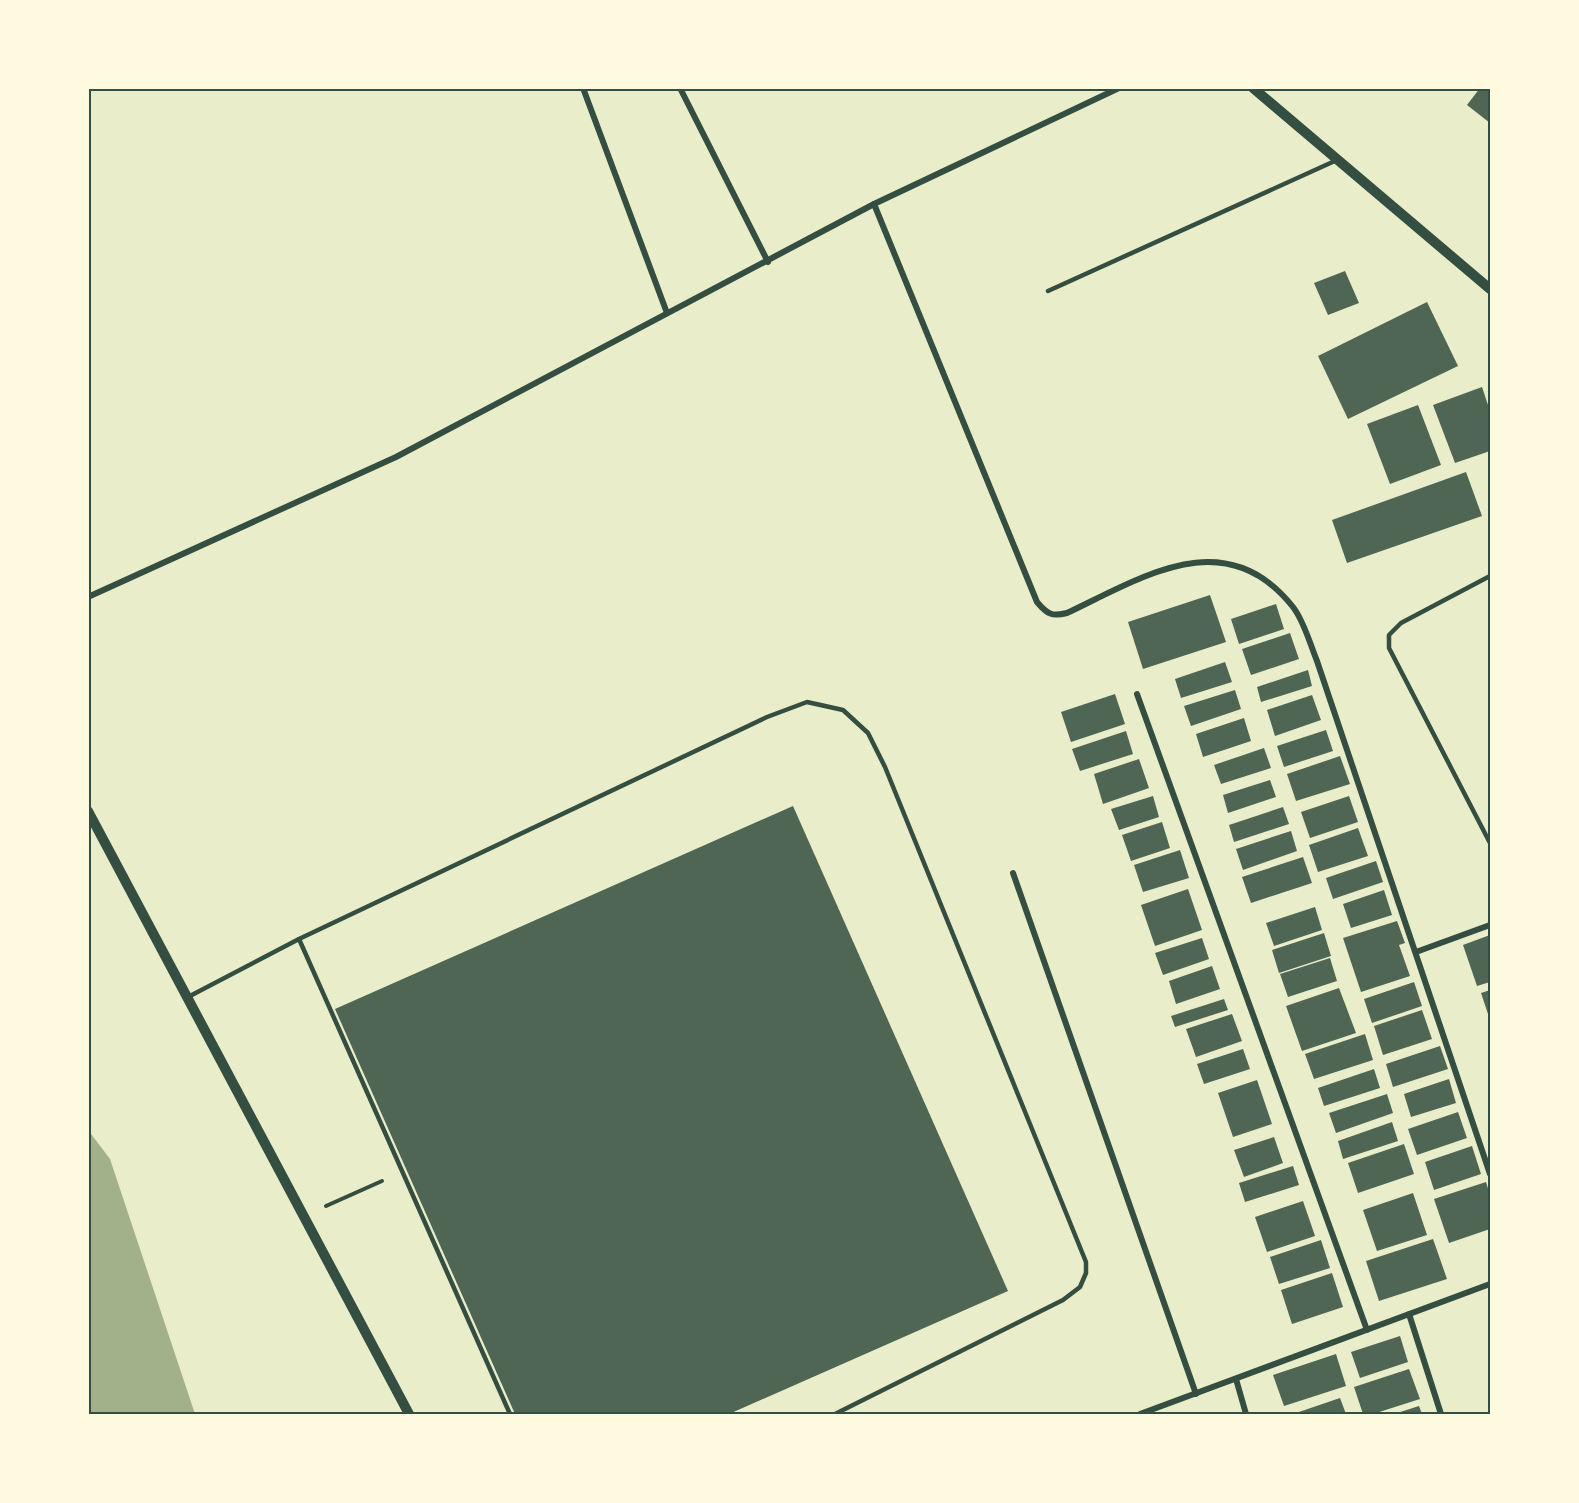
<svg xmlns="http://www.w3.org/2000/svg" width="1579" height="1503" viewBox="0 0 1579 1503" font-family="'Public Sans',sans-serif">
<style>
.water{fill:#a3b18a}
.building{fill:#4f6655}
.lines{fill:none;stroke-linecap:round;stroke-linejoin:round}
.path{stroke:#344e41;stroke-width:4}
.service{stroke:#344e41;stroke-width:4.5}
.minor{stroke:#344e41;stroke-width:6}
.tertiary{stroke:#344e41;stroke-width:10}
.neatline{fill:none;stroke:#344e41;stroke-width:2}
</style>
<rect width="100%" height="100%" fill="#e9edc9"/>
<!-- water -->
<polygon class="water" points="88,1130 110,1159 195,1414 89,1414"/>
<!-- building -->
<g class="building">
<polygon points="1480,88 1490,88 1490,123 1467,105"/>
<polygon points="1345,271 1359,303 1328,315 1314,283"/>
<polygon points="1427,302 1458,366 1348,419 1318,356"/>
<polygon points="1482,387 1490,411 1490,451 1455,463 1433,405"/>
<polygon points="1418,405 1441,465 1390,484 1367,424"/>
<polygon points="1466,472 1482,516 1347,563 1332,520"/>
<polygon points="1210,595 1226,642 1143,669 1128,622"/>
<polygon points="1276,604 1284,629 1239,644 1231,619"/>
<polygon points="1290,633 1299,659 1251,675 1242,649"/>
<polygon points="1225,662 1232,682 1181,698 1175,679"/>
<polygon points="1308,670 1312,686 1261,702 1257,687"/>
<polygon points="1235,690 1241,709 1191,726 1184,706"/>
<polygon points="1115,694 1125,724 1071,742 1061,712"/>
<polygon points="1312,695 1321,720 1275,736 1267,710"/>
<polygon points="1244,718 1251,741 1203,757 1196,734"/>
<polygon points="1326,730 1333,751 1284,767 1277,746"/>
<polygon points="1126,731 1133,754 1080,771 1072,749"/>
<polygon points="1264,748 1271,768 1221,784 1214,765"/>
<polygon points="1340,756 1350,784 1296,801 1287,774"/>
<polygon points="1139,759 1149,788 1103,804 1094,774"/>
<polygon points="1270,780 1276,797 1228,813 1223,795"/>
<polygon points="1153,796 1159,817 1119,830 1111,809"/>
<polygon points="1349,796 1358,822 1310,838 1301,812"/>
<polygon points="793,806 1008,1291 729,1414 515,1414 335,1009"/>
<polygon points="1283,807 1289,824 1234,842 1229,825"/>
<polygon points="1162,822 1170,848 1131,861 1122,835"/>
<polygon points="1358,828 1368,856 1318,872 1309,845"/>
<polygon points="1291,831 1297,851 1243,870 1236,849"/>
<polygon points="1180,850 1189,878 1143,892 1134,865"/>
<polygon points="1303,857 1312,883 1251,903 1242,877"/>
<polygon points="1376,861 1383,882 1333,899 1326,878"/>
<polygon points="1188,889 1202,930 1155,946 1141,905"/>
<polygon points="1384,890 1392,915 1351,928 1343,904"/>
<polygon points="1315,907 1322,930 1274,946 1266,923"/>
<polygon points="1397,921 1405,943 1399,945 1410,976 1361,992 1343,938"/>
<polygon points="1324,933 1331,956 1279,973 1272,950"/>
<polygon points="1490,935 1490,982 1477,986 1463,945"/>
<polygon points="1202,938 1209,959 1163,975 1155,953"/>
<polygon points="1330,958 1337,981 1288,997 1280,974"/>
<polygon points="1212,966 1220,989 1176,1004 1169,981"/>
<polygon points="1414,982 1422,1006 1372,1023 1364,999"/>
<polygon points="1339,988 1356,1033 1302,1051 1286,1006"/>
<polygon points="1490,990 1490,1020 1481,993"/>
<polygon points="1224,999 1228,1010 1175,1027 1171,1016"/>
<polygon points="1422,1010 1432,1039 1383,1055 1374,1026"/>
<polygon points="1232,1014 1242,1041 1196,1057 1186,1029"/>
<polygon points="1365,1034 1373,1060 1314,1079 1305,1054"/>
<polygon points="1440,1046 1448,1069 1393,1087 1386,1064"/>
<polygon points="1243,1049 1250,1069 1204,1084 1197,1064"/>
<polygon points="1374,1069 1380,1088 1324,1106 1318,1088"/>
<polygon points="1449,1079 1456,1103 1411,1117 1404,1094"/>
<polygon points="1257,1080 1272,1124 1233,1137 1218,1093"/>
<polygon points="1387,1094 1393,1113 1336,1133 1329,1113"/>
<polygon points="1458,1112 1467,1138 1417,1155 1408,1129"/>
<polygon points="1392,1122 1398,1141 1343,1159 1338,1141"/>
<polygon points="1274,1137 1283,1163 1244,1177 1234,1150"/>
<polygon points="1404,1144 1414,1174 1358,1193 1348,1163"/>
<polygon points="1472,1146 1481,1174 1434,1190 1425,1162"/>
<polygon points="1293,1166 1299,1185 1245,1202 1239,1183"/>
<polygon points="1486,1182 1490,1195 1490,1229 1449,1243 1434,1199"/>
<polygon points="1413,1193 1427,1235 1377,1251 1363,1210"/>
<polygon points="1303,1201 1315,1236 1267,1252 1255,1217"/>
<polygon points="1433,1239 1447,1279 1379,1301 1366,1261"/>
<polygon points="1321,1240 1330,1268 1279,1284 1270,1257"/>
<polygon points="1332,1273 1343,1307 1292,1324 1281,1290"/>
<polygon points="1400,1336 1408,1362 1360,1378 1351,1352"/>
<polygon points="1336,1354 1346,1386 1284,1406 1273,1375"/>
<polygon points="1409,1369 1420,1399 1373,1414 1363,1414 1354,1387"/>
<polygon points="1340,1398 1346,1414 1293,1414"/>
<polygon points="1419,1406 1422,1414 1394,1414"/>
</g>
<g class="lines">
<!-- path -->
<polyline class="path" points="326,1206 382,1181"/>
<!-- service -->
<g class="service">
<polyline points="1048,291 1337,160"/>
<polyline points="1490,576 1401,623 1389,635 1389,648 1490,843"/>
<polyline points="299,939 510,1414"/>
<polyline points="188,997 299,939 767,717 807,702 843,710 868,733 885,767 1086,1262 1086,1273 1080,1287 1063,1300 835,1414"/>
</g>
<!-- minor -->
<g class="minor">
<polyline points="583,88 667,313"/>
<polyline points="680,88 768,262"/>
<path d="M874 204 1037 602C1047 614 1052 617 1067 613 1143 577 1226 522 1293 607 1304 621 1310 644 1317 661L1490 1174"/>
<polyline points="88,597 396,457 874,204 1119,88"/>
<polyline points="1137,694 1367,1330"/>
<polyline points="1013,873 1196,1394"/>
<polyline points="1416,952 1490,925"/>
<polyline points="1409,1314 1441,1414"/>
<polyline points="1236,1379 1246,1414"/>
<polyline points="1140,1414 1490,1284"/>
</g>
<!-- tertiary -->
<g class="tertiary">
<polyline points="1253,88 1490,289"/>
<polyline points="88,811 409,1414"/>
</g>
</g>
<!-- border -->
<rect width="1579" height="1503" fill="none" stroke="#fefae0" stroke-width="180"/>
<rect x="90" y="90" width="1399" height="1323" class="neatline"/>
</svg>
